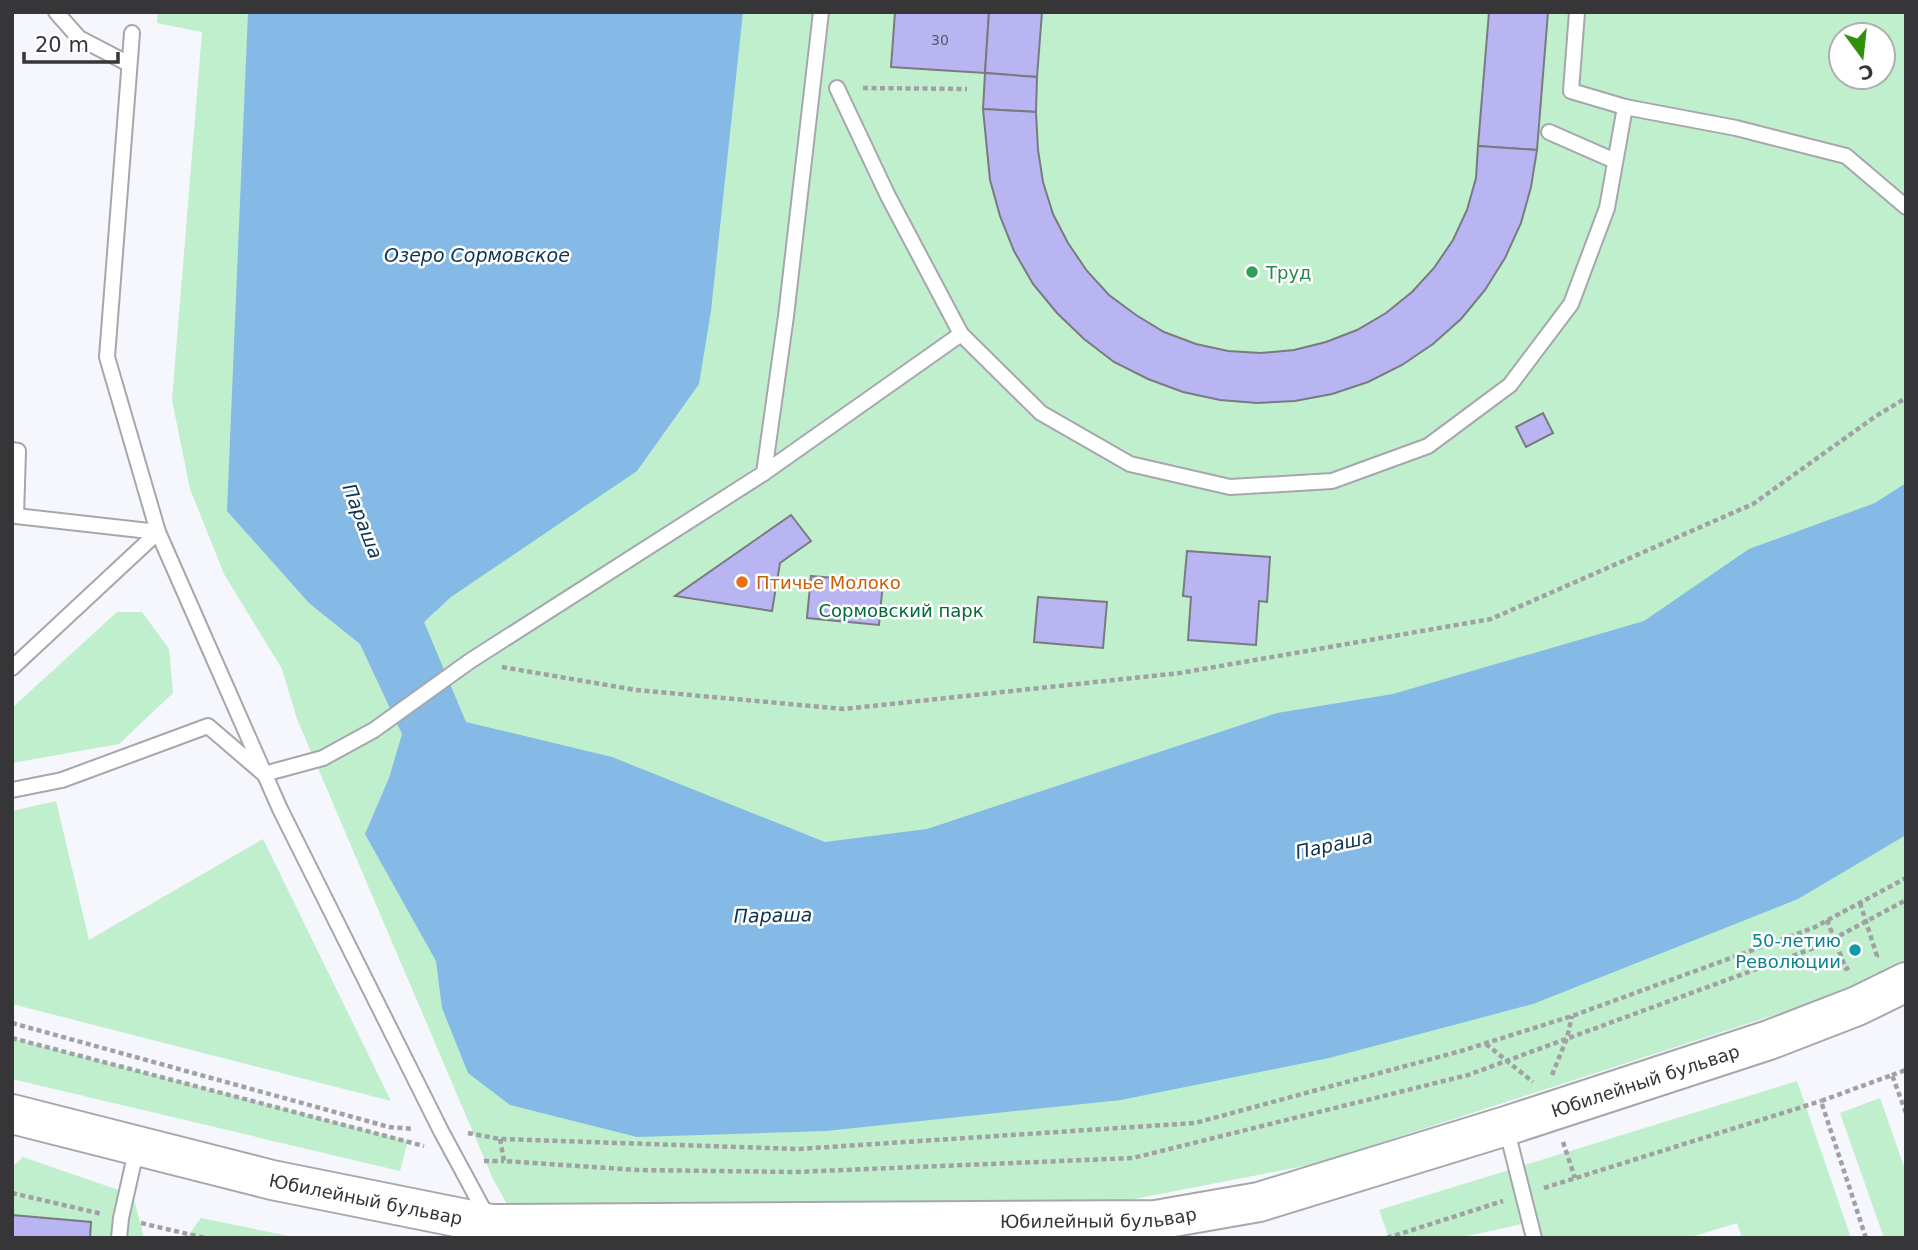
<svg xmlns="http://www.w3.org/2000/svg" width="1918" height="1250" viewBox="0 0 1918 1250" font-family="'DejaVu Sans',sans-serif">
<style>
.green{fill:#bfefcd;fill-rule:evenodd}
.water{fill:#85b9e6}
.building{fill:#b8b5f2;stroke:#7a7a80;stroke-width:2}
.lines{fill:none;stroke-linecap:round;stroke-linejoin:round}
.lane-casing{stroke:#a6a7ad;stroke-width:18}
.secondary-casing{stroke:#a6a7ad;stroke-width:42}
.path{stroke:#a0a0a5;stroke-width:4.5;stroke-dasharray:5 3.5;stroke-linecap:butt}
.lane{stroke:#fff;stroke-width:14}
.secondary{stroke:#fff;stroke-width:38}
.leisure-dot{fill:#2e9e5b;stroke:#fff;stroke-width:2.5}
.food-dot{fill:#e8710a;stroke:#fff;stroke-width:2.5}
.culture-dot{fill:#0f9aa8;stroke:#fff;stroke-width:2.5}
.labels{text-anchor:middle;dominant-baseline:central;stroke-width:5;stroke-linejoin:round;paint-order:stroke}
.number-label{font-size:14px;fill:#565667}
.leisure-label{font-size:18px;fill:#27864d;stroke:#fff;text-anchor:start}
.food-label{font-size:18px;fill:#c56008;stroke:#fff;text-anchor:start}
.park-label{font-size:18px;fill:#026937;stroke:#fff}
.culture-label{font-size:18px;fill:#0d838f;stroke:#fff;text-anchor:end}
.street-label{font-size:18px;fill:#363639;stroke:#fff}
.water-label{font-size:19px;font-style:italic;fill:#0c3452;stroke:#fff}
</style>
<rect width="100%" height="100%" fill="#f6f6fd"/>
<!-- green -->
<g class="green">
<path d="M158 12H1906V961L1839 994 1315 1164 1119 1202 508 1206 493 1179 297 719 282 669 224 574 190 489 172 400 202 32 157 23ZM1841 35H1883V77H1841Z"/>
<polygon points="117,612 142,612 169,649 173,693 119,744 12,763 12,708"/>
<polygon points="56,801 89,940 263,839 391,1101 12,1004 12,811"/>
<polygon points="12,1038 408,1141 400,1171 12,1079"/>
<polygon points="1797,1081 1851,1238 1742,1238 1737,1223 1688,1238 1542,1238 1535,1221 1459,1238 1389,1238 1379,1210"/>
<polygon points="1880,1098 1906,1172 1906,1238 1884,1238 1840,1113"/>
<polygon points="23,1157 133,1195 144,1238 12,1238 12,1167"/>
<polygon points="201,1218 298,1238 186,1238"/>
</g>
<!-- water -->
<polygon class="water" points="248,12 743,12 711,311 699,384 637,471 451,597 424,622 466,722 612,757 825,842 927,829 1277,713 1393,694 1644,621 1749,549 1875,503 1906,483 1906,835 1798,899 1533,1004 1329,1058 1121,1100 826,1131 637,1137 510,1105 468,1073 442,1008 436,961 365,834 389,778 402,734 360,644 309,603 227,511"/>
<!-- building -->
<g class="building">
<polygon points="895,12 989,12 985,73 891,67"/>
<polygon points="989,12 1042,12 1037,77 985,73"/>
<polygon points="1489,12 1548,12 1537,150 1478,146"/>
<polygon points="985,73 1037,77 1036,112 983,109"/>
<polygon points="983,109 1036,112 1038,150 1043,182 1053,214 1068,243 1087,271 1109,295 1136,315 1164,332 1196,344 1228,351 1261,353 1294,350 1326,342 1357,330 1386,313 1412,292 1434,268 1453,240 1467,210 1476,178 1478,146 1537,150 1531,187 1521,223 1505,258 1485,290 1461,319 1433,344 1402,365 1368,382 1332,394 1295,401 1257,403 1220,400 1183,392 1148,379 1114,362 1084,339 1057,313 1033,284 1014,251 1000,216 990,180"/>
<polygon points="1543,413 1553,433 1526,447 1516,427"/>
<polygon points="791,515 811,541 780,563 772,611 675,596"/>
<polygon points="1187,551 1270,557 1267,602 1259,601 1256,645 1188,640 1191,597 1183,596"/>
<polygon points="811,576 883,582 879,625 807,618"/>
<polygon points="1038,597 1107,602 1103,648 1034,642"/>
<polygon points="12,1215 91,1222 90,1238 12,1238"/>
</g>
<g class="lines">
<defs>
<g id="lane">
<polyline points="56,12 79,38 129,64"/>
<polyline points="1577,12 1571,91 1625,107 1736,128 1846,156 1906,207"/>
<polyline points="132,33 107,357 158,532 280,809 441,1131 488,1218"/>
<polyline points="837,88 888,196 961,334 1041,413 1130,464 1230,487 1332,481 1428,446 1510,385 1571,304 1607,208 1625,107"/>
<polyline points="1549,132 1615,161"/>
<polyline points="12,450 18,451 16,516 158,532 12,668"/>
<polyline points="764,473 961,334"/>
<polyline points="12,790 62,780 208,726 264,774 323,758 374,730 470,661 764,473 786,316 821,12"/>
<polyline points="1506,1127 1534,1238"/>
<polyline points="119,1238 121,1218 137,1147"/>
</g>
<g id="secondary">
<path id="s1" d="M12 1114 272 1180 491 1224 1156 1220 1259 1202 1506 1126 1769 1040 1857 1006 1906 982"/>
</g>
</defs>
<!-- lane casing -->
<use href="#lane" class="lane-casing"/>
<!-- secondary casing -->
<use href="#secondary" class="secondary-casing"/>
<!-- path -->
<g class="path">
<polyline points="863,88 967,89"/>
<polyline points="502,667 636,690 844,709 1180,673 1491,619 1753,504 1876,416 1906,398"/>
<polyline points="1860,903 1877,956 1875,957"/>
<polyline points="1827,920 1846,969 1850,967"/>
<polyline points="12,1023 389,1127 414,1129"/>
<polyline points="12,1038 424,1146"/>
<polyline points="1486,1044 1533,1082"/>
<polyline points="1552,1075 1567,1038 1572,1016"/>
<polyline points="1892,1075 1906,1070"/>
<polyline points="468,1133 500,1139 798,1149 1195,1123 1461,1051 1572,1016 1813,928 1906,878"/>
<polyline points="500,1139 504,1161 637,1170 796,1172 1133,1158 1468,1075 1822,945 1906,900"/>
<polyline points="1563,1142 1575,1178"/>
<polyline points="484,1161 504,1161"/>
<polyline points="1544,1188 1821,1101"/>
<polyline points="12,1193 102,1214"/>
<polyline points="141,1223 205,1238"/>
<polyline points="1387,1238 1503,1201"/>
<polyline points="1866,1238 1821,1101 1892,1075 1906,1113"/>
</g>
<!-- lane -->
<use href="#lane" class="lane"/>
<!-- secondary -->
<use href="#secondary" class="secondary"/>
</g>
<!-- markers -->
<circle class="leisure-dot" cx="1252" cy="272" r="7"/>
<circle class="food-dot" cx="742" cy="582" r="7"/>
<circle class="culture-dot" cx="1855" cy="950" r="7"/>
<g class="labels">
<!-- number labels -->
<g class="number-label">
<text x="940" y="40">30</text>
</g>
<!-- leisure labels -->
<g class="leisure-label">
<text x="1266" y="272">Труд</text>
</g>
<!-- food labels -->
<g class="food-label">
<text x="756" y="582">Птичье Молоко</text>
</g>
<!-- park labels -->
<g class="park-label">
<text x="901" y="610">Сормовский парк</text>
</g>
<!-- culture labels -->
<g class="culture-label">
<text x="1841" y="940">50-летию<tspan x="1841" dy="21">Революции</tspan></text>
</g>
<!-- street labels -->
<g class="street-label">
<text stroke="none"><textPath href="#s1" startOffset="1666">Юбилейный бульвар</textPath></text>
<text stroke="none"><textPath href="#s1" startOffset="364">Юбилейный бульвар</textPath></text>
<text stroke="none"><textPath href="#s1" startOffset="1099">Юбилейный бульвар</textPath></text>
</g>
<!-- water labels -->
<g class="water-label">
<text x="477" y="255">Озеро Сормовское</text>
<text transform="translate(363 521) rotate(69)">Параша</text>
<text transform="translate(1334 844) rotate(-12)">Параша</text>
<text transform="translate(773 915) rotate(-1)">Параша</text>
</g>
</g>
<!-- border -->
<rect width="1918" height="1250" fill="none" stroke="#363639" stroke-width="28"/>
<!-- north arrow -->
<g transform="translate(1862 56) rotate(165)"><circle r="33" fill="#ffffff" stroke="#afafb0" stroke-width="2"/>
<path d="M0-5L12 26L0 18L-12 26Z" fill="#2f900a"/>
<text y="-10" font-size="19" font-weight="bold" text-anchor="middle" fill="#363639">С</text>
</g>
<!-- scale -->
<path d="M24 52v10h94v-10" fill="none" stroke="#363639" stroke-width="3.5"/>
<text x="35" y="52" font-size="21" fill="#363639" stroke="#ffffff" stroke-width="5" paint-order="stroke">20 m</text>
</svg>
